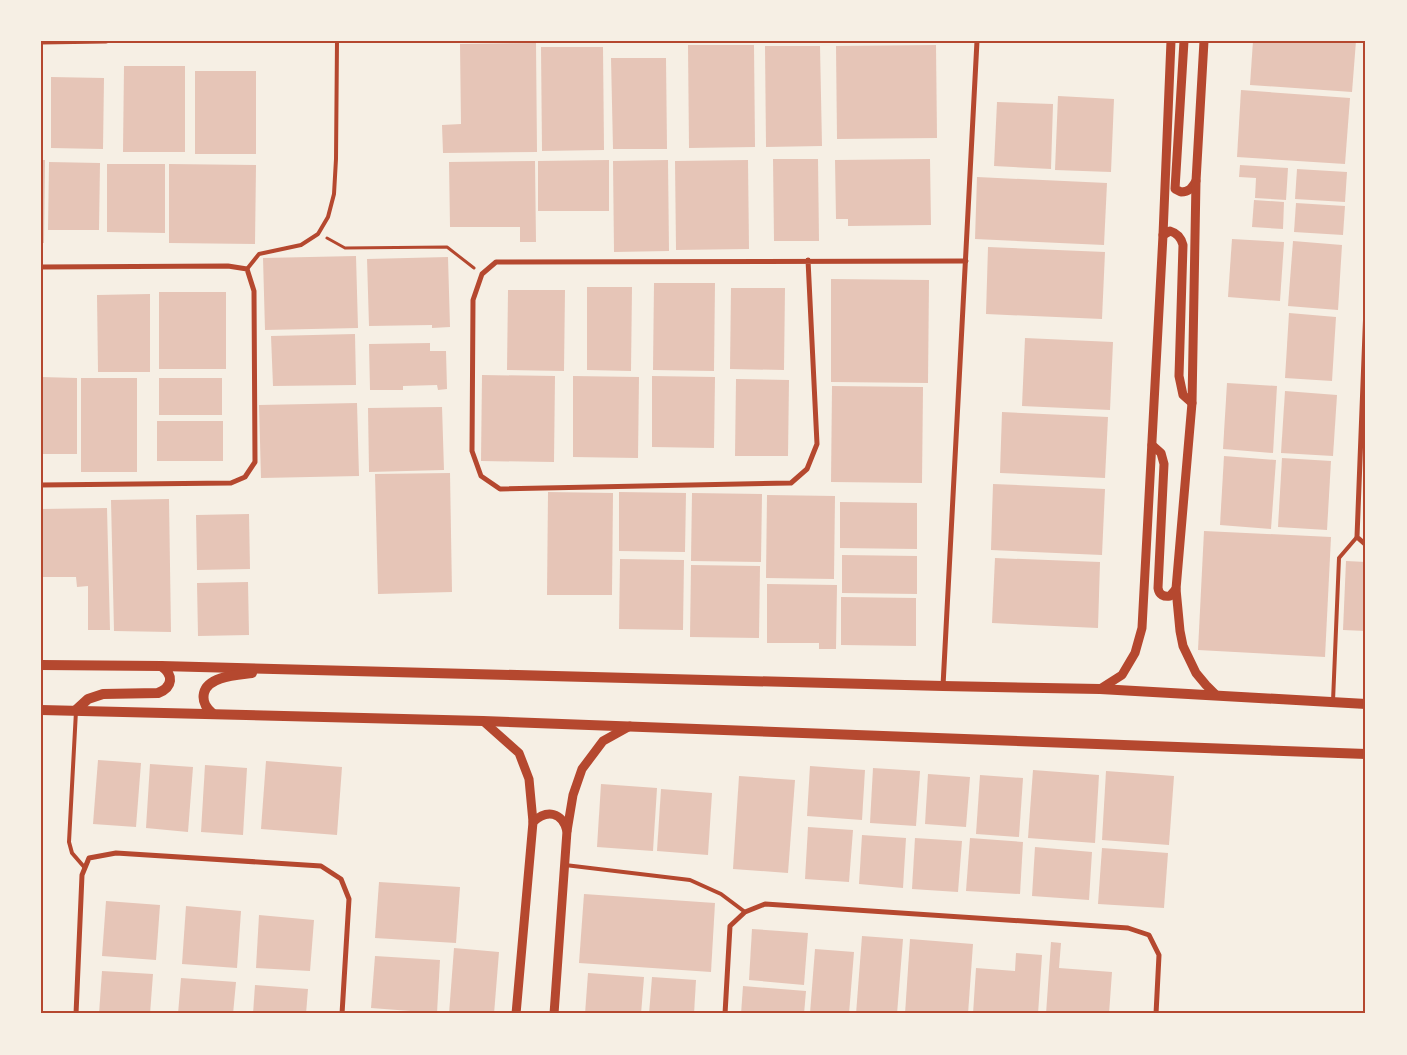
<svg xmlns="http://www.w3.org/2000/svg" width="1407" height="1055" viewBox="0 0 1407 1055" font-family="Manrope,sans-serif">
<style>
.building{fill:#e6c5b7}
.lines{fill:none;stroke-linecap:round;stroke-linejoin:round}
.path{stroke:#b5482f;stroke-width:3}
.service{stroke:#b5482f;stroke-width:4}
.minor{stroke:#b5482f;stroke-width:5}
.tertiary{stroke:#b5482f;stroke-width:9}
.secondary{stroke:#b5482f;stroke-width:10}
.neatline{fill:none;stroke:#b5482f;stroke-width:2}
</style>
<rect width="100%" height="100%" fill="#f6efe4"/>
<!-- building -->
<g class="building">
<polygon points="1253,41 1356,41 1352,92 1250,85"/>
<polygon points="536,43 537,152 443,153 442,125 461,124 460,44"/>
<polygon points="688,45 754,45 755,147 689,148"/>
<polygon points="936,45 937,138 837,139 836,46"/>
<polygon points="765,46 820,46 822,146 766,147"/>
<polygon points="541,47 603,47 604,150 542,151"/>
<polygon points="611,58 666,58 667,149 613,149"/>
<rect x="41" y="66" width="2" height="44"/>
<polygon points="124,66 185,66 185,152 123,152"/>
<rect x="195" y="71" width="61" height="83"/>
<polygon points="51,77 104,78 103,149 51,148"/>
<polygon points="1241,90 1350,98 1345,164 1237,157"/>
<polygon points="1058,96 1114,99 1111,172 1055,170"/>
<polygon points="997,102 1053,104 1051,169 994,166"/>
<polygon points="773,159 818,159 819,241 774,241"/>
<polygon points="930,159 931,225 848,226 848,219 836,219 835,160"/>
<polygon points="41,160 45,160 44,243 41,243"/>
<polygon points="609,160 609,211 538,211 538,161"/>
<polygon points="668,160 669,251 614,252 613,161"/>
<polygon points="748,160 749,249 676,250 675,161"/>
<polygon points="535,161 536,242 520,242 520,227 450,227 449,162"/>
<polygon points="49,162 100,163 99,230 48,230"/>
<polygon points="107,164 165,164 165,233 107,232"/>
<polygon points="169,164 256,165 255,244 169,243"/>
<polygon points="1240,165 1288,168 1286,200 1255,198 1256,178 1239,177"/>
<polygon points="1297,169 1347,172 1345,202 1295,199"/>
<polygon points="977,177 1107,183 1104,245 975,239"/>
<polygon points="1254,200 1284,202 1283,229 1252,227"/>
<polygon points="1296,203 1345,206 1343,235 1294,232"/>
<polygon points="1232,239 1284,242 1280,301 1228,297"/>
<polygon points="1293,241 1342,245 1338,310 1288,306"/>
<polygon points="988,247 1105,252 1102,319 986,314"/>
<polygon points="356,256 358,328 265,330 263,258"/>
<polygon points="448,257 450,327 432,328 432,325 369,326 367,259"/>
<polygon points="831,279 929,280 928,383 831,382"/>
<polygon points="654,283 715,283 714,371 653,370"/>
<polygon points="587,287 632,287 631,371 587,370"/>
<polygon points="731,288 785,288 784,370 730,369"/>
<polygon points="508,290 565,290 564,371 507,370"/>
<rect x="159" y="292" width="67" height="77"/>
<polygon points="150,294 150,372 98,372 97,295"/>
<polygon points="1289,313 1336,317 1332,381 1285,378"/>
<polygon points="355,334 356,385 273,386 271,336"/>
<polygon points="1025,338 1113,342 1110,410 1022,406"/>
<polygon points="430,343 430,351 446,351 447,389 438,390 437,385 403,386 403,390 370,390 369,344"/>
<polygon points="482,375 555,376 554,462 481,461"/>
<polygon points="573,376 639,377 638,458 573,457"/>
<polygon points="652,376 715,377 714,448 652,447"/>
<polygon points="41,377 77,378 77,454 41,454"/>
<rect x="81" y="378" width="56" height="94"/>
<rect x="159" y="378" width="63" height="37"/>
<polygon points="736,379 789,380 788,456 735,456"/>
<polygon points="1227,383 1277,386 1273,453 1223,449"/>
<polygon points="832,386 923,387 922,483 831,482"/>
<polygon points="1285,391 1337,395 1333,456 1281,453"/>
<polygon points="357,403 359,476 261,478 259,405"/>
<polygon points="442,407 444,470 369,472 368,408"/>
<polygon points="1002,412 1108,417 1105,478 1000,473"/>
<rect x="157" y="421" width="66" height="40"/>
<polygon points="1224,456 1276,460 1271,529 1220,525"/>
<polygon points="1282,458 1331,461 1327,530 1278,527"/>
<polygon points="450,473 452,592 378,594 375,474"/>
<polygon points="993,484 1105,489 1102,555 991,550"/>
<polygon points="548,492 613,493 612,595 547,595"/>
<polygon points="619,492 686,493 685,552 619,551"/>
<polygon points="692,493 762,494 761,562 691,561"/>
<polygon points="767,495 835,496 834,579 766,578"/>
<polygon points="169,499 171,632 114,631 111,500"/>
<polygon points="840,502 917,503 917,549 840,548"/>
<polygon points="107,508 110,630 88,630 88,586 77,587 76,577 41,577 41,509"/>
<polygon points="249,514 250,569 197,570 196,515"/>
<polygon points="1204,531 1331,537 1325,657 1198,650"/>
<polygon points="842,555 917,556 917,594 842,593"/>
<polygon points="995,558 1100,562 1098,628 992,623"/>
<polygon points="620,559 684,560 683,630 619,629"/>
<polygon points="1346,561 1366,562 1366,631 1343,630"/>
<polygon points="691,565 760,566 759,638 690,637"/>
<polygon points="248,582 249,635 198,636 197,583"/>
<polygon points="767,584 837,585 836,649 819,649 819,643 767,643"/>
<polygon points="841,597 916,598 916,646 841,645"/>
<polygon points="98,760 141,763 136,827 93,824"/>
<polygon points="266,761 342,767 337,835 261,829"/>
<polygon points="150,764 193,767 188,832 146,828"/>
<polygon points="205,765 247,768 243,835 201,832"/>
<polygon points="810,766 865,770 862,820 807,816"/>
<polygon points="873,768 920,771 916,826 870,823"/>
<polygon points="1033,770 1099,775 1095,843 1028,838"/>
<polygon points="1106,771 1174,776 1169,845 1102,840"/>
<polygon points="928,774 970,777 966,827 925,824"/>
<polygon points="980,775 1023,778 1019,837 976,834"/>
<polygon points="739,776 795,780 788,873 733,869"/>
<polygon points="601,784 657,788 653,851 597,847"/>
<polygon points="661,789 712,793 708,855 657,851"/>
<polygon points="808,827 853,830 849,882 805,879"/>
<polygon points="862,835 906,838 903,888 859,884"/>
<polygon points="915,838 962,841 958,892 912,889"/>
<polygon points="970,838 1023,842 1020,894 966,891"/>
<polygon points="1035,847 1092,852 1089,900 1032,896"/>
<polygon points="1102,848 1168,853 1164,908 1098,904"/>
<polygon points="379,882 460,887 456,943 375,938"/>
<polygon points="584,894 715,903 711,972 579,963"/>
<polygon points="106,901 160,905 156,960 102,956"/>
<polygon points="186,906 241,911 237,968 182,964"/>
<polygon points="259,915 314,920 310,971 256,968"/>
<polygon points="752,929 808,933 804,985 749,980"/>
<polygon points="862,936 903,939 897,1014 856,1014"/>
<polygon points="910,939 973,944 968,1014 905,1014"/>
<polygon points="1051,942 1061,943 1059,968 1112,972 1109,1014 1046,1014"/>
<polygon points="454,948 499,952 494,1014 449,1014"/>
<polygon points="815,949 854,952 849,1014 810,1013"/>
<polygon points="1016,953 1042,955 1038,1014 973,1014 976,968 1015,971"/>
<polygon points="375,956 440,960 437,1013 371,1008"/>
<polygon points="102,971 153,974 150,1014 99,1014"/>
<polygon points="588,973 644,977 641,1014 585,1014"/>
<polygon points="652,977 696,980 694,1014 649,1014"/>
<polygon points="181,978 236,982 233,1014 178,1014"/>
<polygon points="255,985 308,989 306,1014 253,1014"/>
<polygon points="743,986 806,991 804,1014 741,1014"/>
</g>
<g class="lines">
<!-- path -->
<polyline class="path" points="327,238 345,248 447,247 474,268"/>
<!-- service -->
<g class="service">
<polyline points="247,269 259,254 301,245 318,234 328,217 334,194 336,159 337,41"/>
<polyline points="1333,701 1339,558 1357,537"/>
<polyline points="76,711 69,842 72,853 85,868"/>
<polyline points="565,865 690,880 721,894 745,912"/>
</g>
<!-- minor -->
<g class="minor">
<polyline points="41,42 106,41"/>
<polyline points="808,260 817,444 807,469 791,483 500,489 481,476 472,451 473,300 482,274 496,262 966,261"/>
<polyline points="41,267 228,266 247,269 254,291 255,462 245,477 231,483 41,485"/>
<polyline points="1366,307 1357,537 1366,545"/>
<polyline points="943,686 977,41"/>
<polyline points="76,1014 82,875 89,858 116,853 321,866 341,879 349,899 342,1014"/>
<polyline points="725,1014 730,926 745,912 765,904 1128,928 1149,935 1159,955 1156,1014"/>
</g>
<!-- tertiary -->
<g class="tertiary">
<path d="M1184 41 1175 189 1181 192C1189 192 1192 188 1196 181"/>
<polyline points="1204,41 1196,181 1192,403 1176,589 1180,631 1183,646 1196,673 1206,685 1216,695"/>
<path d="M1163 235 1170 231C1177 233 1181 237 1183 245L1179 376 1183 395 1192 403"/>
<path d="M1152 445 1161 453 1164 464 1158 588C1159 595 1164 597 1170 596L1176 589"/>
<polyline points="1100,689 1122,675 1135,653 1142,628 1163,235 1171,41"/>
<polyline points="483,721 519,753 529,779 533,822 516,1014"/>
<path d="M533 822C547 809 562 812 567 831"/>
<polyline points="554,1014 567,831 573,795 582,769 603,741 630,726"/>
</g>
<!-- secondary -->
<g class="secondary">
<polyline points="41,665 161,666 943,686 1100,689 1366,704"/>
<polyline points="41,710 483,721 1366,754"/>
<path d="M76 710 88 699 103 694 158 693C173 687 174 675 161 666"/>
<path d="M213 714C206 708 202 702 204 693 208 676 238 675 252 673"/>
</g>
</g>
<!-- border -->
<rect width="1407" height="1055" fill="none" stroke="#f6efe4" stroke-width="85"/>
<rect x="42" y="42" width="1322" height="970" class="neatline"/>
</svg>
